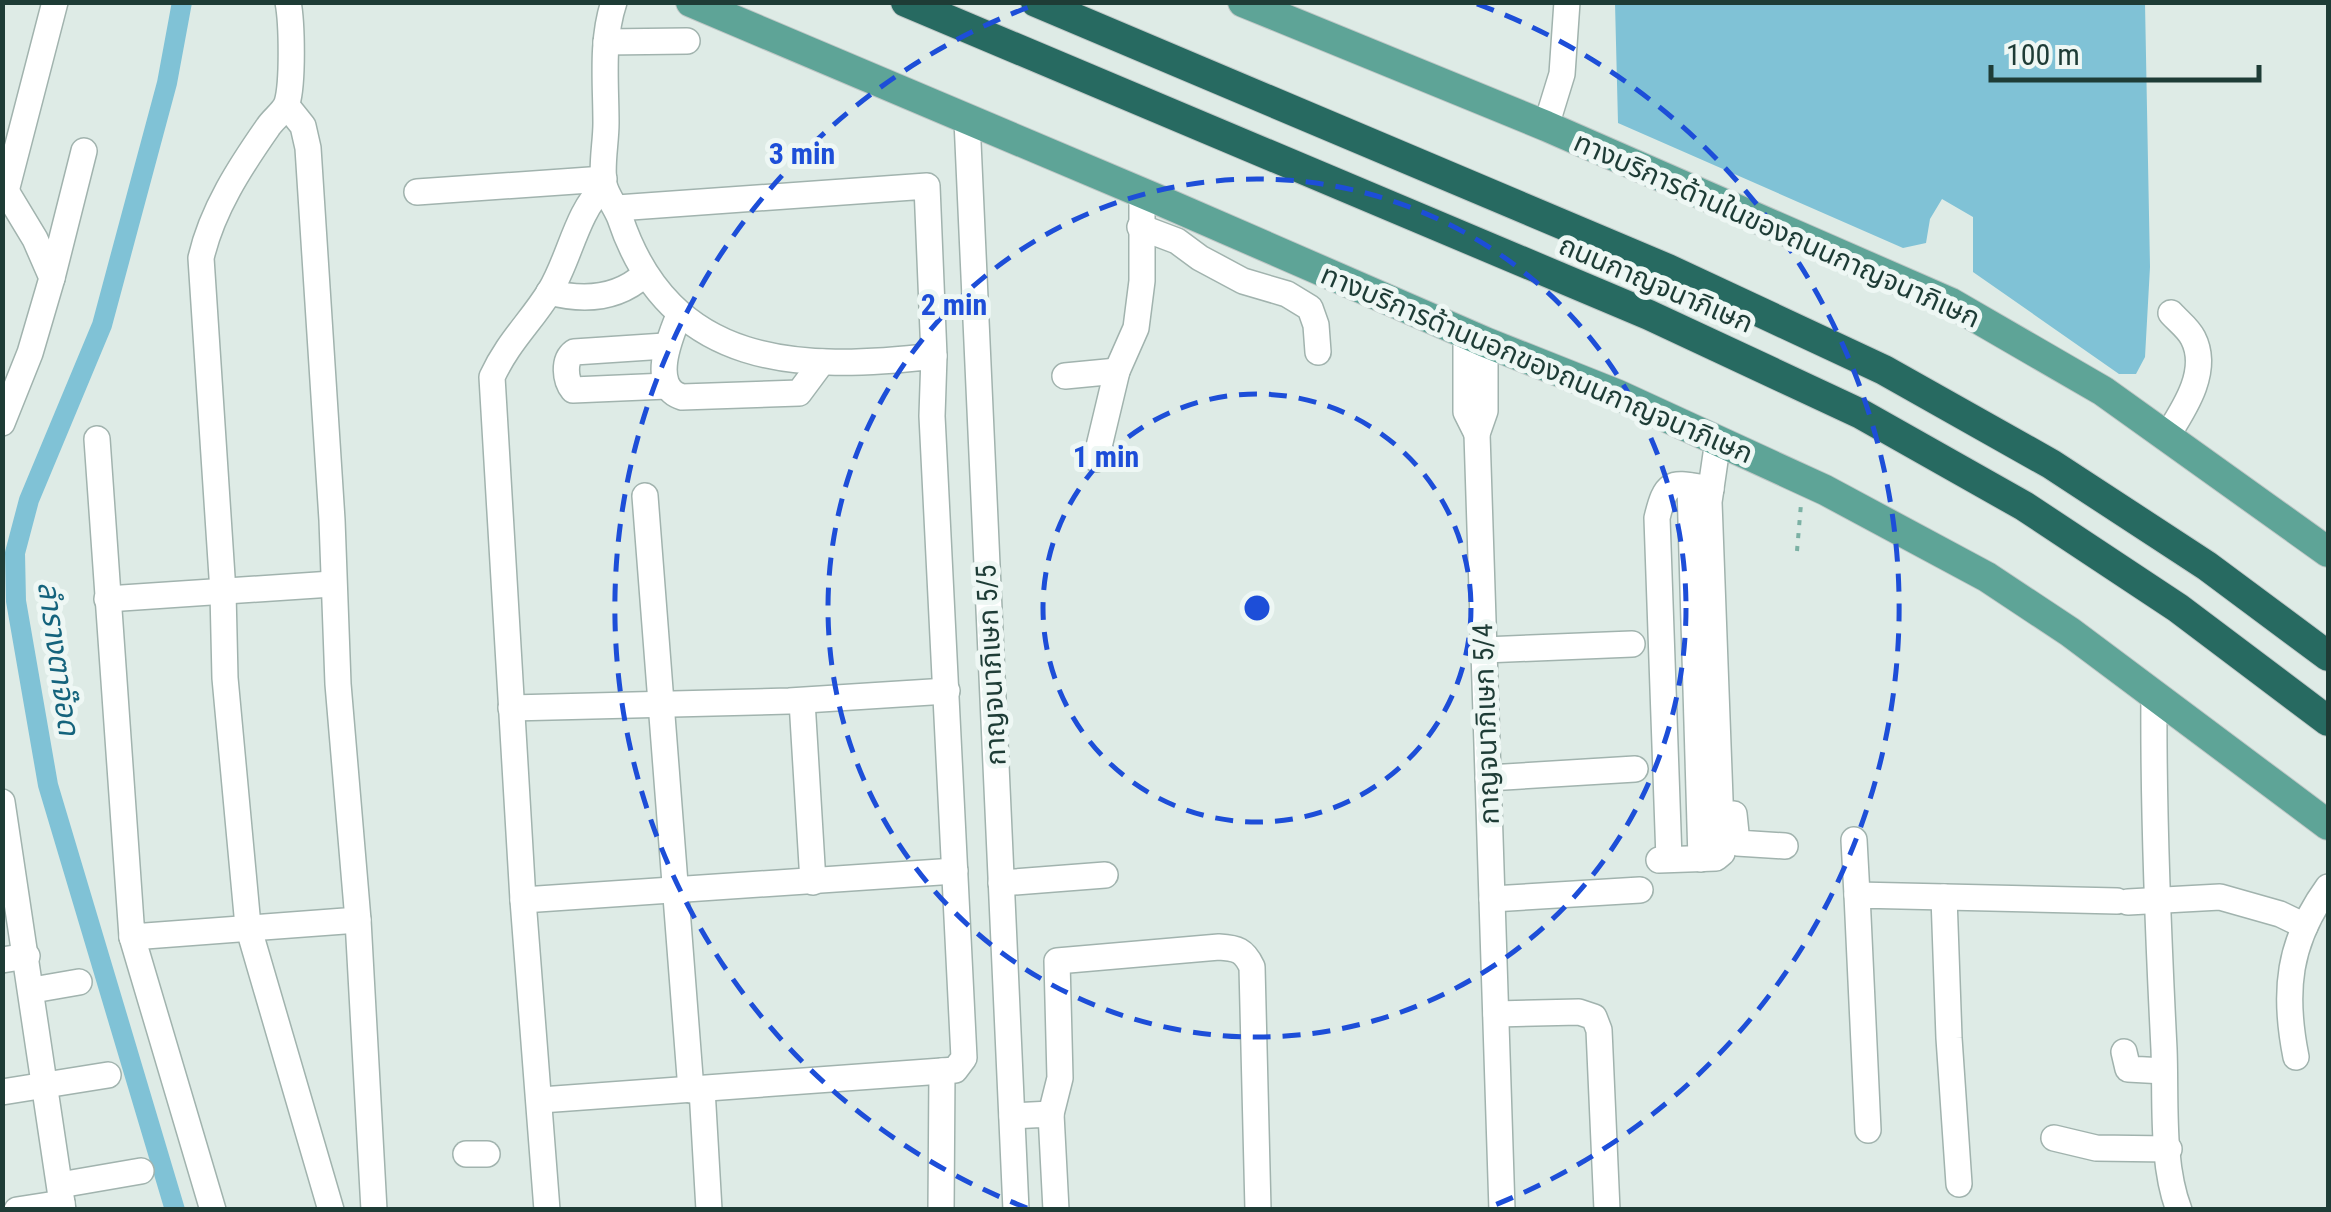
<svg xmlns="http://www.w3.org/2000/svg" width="2331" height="1212" viewBox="0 0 2331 1212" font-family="'Roboto Condensed','Noto Sans Thai',sans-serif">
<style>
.water{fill:#80c2d6}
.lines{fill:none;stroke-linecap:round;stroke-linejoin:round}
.canal{stroke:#80c2d6;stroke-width:20}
.minor-casing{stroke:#a1b3ae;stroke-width:28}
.major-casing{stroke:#c0c8c7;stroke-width:32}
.highway-casing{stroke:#c0c8c7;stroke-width:32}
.path{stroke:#7bb1a4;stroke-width:4;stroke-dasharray:5 8;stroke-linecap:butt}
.minor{stroke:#fff;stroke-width:25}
.major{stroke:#5ea497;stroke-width:30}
.highway{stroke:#276a61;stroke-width:30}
.ring{fill:none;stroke:#1d4ed8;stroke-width:5;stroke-dasharray:18 12}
.labels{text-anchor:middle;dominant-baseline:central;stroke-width:10;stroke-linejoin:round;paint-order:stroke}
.street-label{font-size:28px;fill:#1e3c36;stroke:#eef7f4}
.water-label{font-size:30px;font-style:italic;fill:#14637c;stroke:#eef7f4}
.centre{fill:#1d4ed8;stroke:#eef7f4;stroke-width:5}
.ring-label{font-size:30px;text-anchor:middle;font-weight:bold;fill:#1d4ed8;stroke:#eef7f4;stroke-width:10;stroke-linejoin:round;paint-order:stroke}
</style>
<rect width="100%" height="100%" fill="#deebe6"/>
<!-- water -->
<polygon class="water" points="1615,3 2145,3 2150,267 2145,357 2136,374 2119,374 1973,272 1973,217 1942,199 1930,219 1926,243 1903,248 1618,123"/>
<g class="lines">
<!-- canal -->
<polyline class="canal" points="175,1210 48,785 16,601 15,553 29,500 102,325 167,83 182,2"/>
<defs>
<g id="minor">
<path d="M288 2C292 23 293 83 287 103 284 112 273 119 268 127 240 167 212 210 201 258L223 592 225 678 248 926 331 1210"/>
<polyline points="606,42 687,41"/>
<polyline points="967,120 1016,1210"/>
<polyline points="1546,126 1562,74 1567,2"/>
<polyline points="6,191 55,2"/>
<polyline points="2,192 6,191 35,239 52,278 30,353 2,423"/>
<polyline points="417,192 604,179"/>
<polyline points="617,208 927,186 934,356"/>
<polyline points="1140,227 1177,241 1200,258 1243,281 1287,294 1310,308 1316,325 1318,352"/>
<polyline points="52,278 84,151"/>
<path d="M549 292C583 301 617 299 644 275"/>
<path d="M679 315C670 337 649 387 682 397L799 393 822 362"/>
<polyline points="1466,334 1466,412 1477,434"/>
<polyline points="1485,342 1485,411 1477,434 1502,1210"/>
<path d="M665 346 574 352C563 360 565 380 573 390L667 386"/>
<polyline points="1065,376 1117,371"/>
<path d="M2167 436C2184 409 2210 371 2193 338 2188 328 2178 321 2171 313"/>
<polyline points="97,439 132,937 358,920 338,684 332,520 308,148 303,126 287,106"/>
<polyline points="1096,459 1117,371 1136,328 1142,281 1142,193"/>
<polyline points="1690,486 1701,859"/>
<polyline points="645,496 691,1090"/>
<polyline points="107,599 332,584"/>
<polyline points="1484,650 1632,644"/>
<path d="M2154 695C2153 814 2158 931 2164 1049 2166 1099 2161 1164 2179 1210"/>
<polyline points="802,701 813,882"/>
<polyline points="511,708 789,701 947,691"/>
<polyline points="1488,778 1635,769"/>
<polyline points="2,802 63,1210"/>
<polyline points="1734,814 1737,843 1785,846"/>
<polyline points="1854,840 1857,895"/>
<path d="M1669 859 1657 518C1667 477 1672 483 1711 489"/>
<polyline points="1659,860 1716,858 1722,853 1709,502 1718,440"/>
<polyline points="1001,883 1105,875"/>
<polyline points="1944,897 1949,1038 1959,1184"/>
<polyline points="1492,899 1640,890"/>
<polyline points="523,900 955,871"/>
<polyline points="2128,902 2220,897 2280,914 2305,926"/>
<polyline points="358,920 374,1210"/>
<polyline points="132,937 213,1210"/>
<polyline points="2,960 27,956"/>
<polyline points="33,990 79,982"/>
<polyline points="1496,1014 1579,1012 1594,1017 1599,1030 1607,1210"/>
<polyline points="2124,1052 2128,1069 2164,1071"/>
<path d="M2296 1057C2283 992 2288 942 2328 887"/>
<polyline points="702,1089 709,1210"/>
<polyline points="2,1092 108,1075"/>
<path d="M541 1100 942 1071 955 1070 964 1058 932 416 934 356C799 372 670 368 620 218 616 207 606 195 604 184 601 165 606 143 606 123 606 83 601 41 614 2"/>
<path d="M1051 1114 1060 1078 1057 961 1219 947C1237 948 1244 950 1252 967L1258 1210"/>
<polyline points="1012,1116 1051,1114 1056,1210"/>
<polyline points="1868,1130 1857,895 2117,901"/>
<polyline points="2054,1138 2096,1148 2169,1149"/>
<polyline points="466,1154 487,1154"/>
<polyline points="60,1185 141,1171"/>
<polyline points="17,1210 62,1203"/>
<path d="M547 1210 523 900 492 377C508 342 530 323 550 291 570 258 576 213 604 186"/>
<polyline points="941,1210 942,1071"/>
</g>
<g id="major">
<polyline points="691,2 1159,200 1485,342 1616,394 1825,490 1987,577 2070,632 2328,825"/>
<polyline points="1243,2 1546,126 1951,303 2103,391 2328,552"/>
</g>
<g id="highway">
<polyline points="906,2 1649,315 1861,414 2024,506 2178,608 2328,721"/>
<polyline points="1036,2 1668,269 1884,370 2051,464 2207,566 2328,656"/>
</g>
</defs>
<!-- minor casing -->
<use href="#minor" class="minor-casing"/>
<!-- major casing -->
<use href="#major" class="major-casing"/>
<!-- highway casing -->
<use href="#highway" class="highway-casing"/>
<!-- path -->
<polyline class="path" points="1797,551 1801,504"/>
<!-- minor -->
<use href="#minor" class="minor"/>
<!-- major -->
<use href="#major" class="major"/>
<!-- highway -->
<use href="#highway" class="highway"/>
</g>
<!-- distance rings -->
<g class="ring">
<circle cx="1257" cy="608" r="214"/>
<circle cx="1257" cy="608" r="429"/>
<path d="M1027 1208A643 643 0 0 1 1037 4M1477 4A643 643 0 0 1 1487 1208"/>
</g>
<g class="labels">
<!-- street labels -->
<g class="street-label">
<text transform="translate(1777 230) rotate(24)">ทางบริการด้านในของถนนกาญจนาภิเษก</text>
<text transform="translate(1656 284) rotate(23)">ถนนกาญจนาภิเษก</text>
<text transform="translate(1537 364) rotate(23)">ทางบริการด้านนอกของถนนกาญจนาภิเษก</text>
<text transform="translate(991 665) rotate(-93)">กาญจนาภิเษก 5/5</text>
<text transform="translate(1486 724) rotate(-92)">กาญจนาภิเษก 5/4</text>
</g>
<!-- water labels -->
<g class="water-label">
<text transform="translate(59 658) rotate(82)">ลำรางตาจ๊อด</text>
</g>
</g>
<circle cx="1257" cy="608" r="15" class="centre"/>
<g class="ring-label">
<text x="802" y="164">3 min</text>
<text x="954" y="315">2 min</text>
<text x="1106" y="467">1 min</text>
</g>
<!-- border -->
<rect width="2331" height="1212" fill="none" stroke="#1e3c36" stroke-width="10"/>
<!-- scale -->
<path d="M1991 65v15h268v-15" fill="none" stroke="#1e3c36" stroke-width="5"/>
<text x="2006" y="65" font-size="30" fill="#1e3c36" stroke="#eef7f4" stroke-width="8" paint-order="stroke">100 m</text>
</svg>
